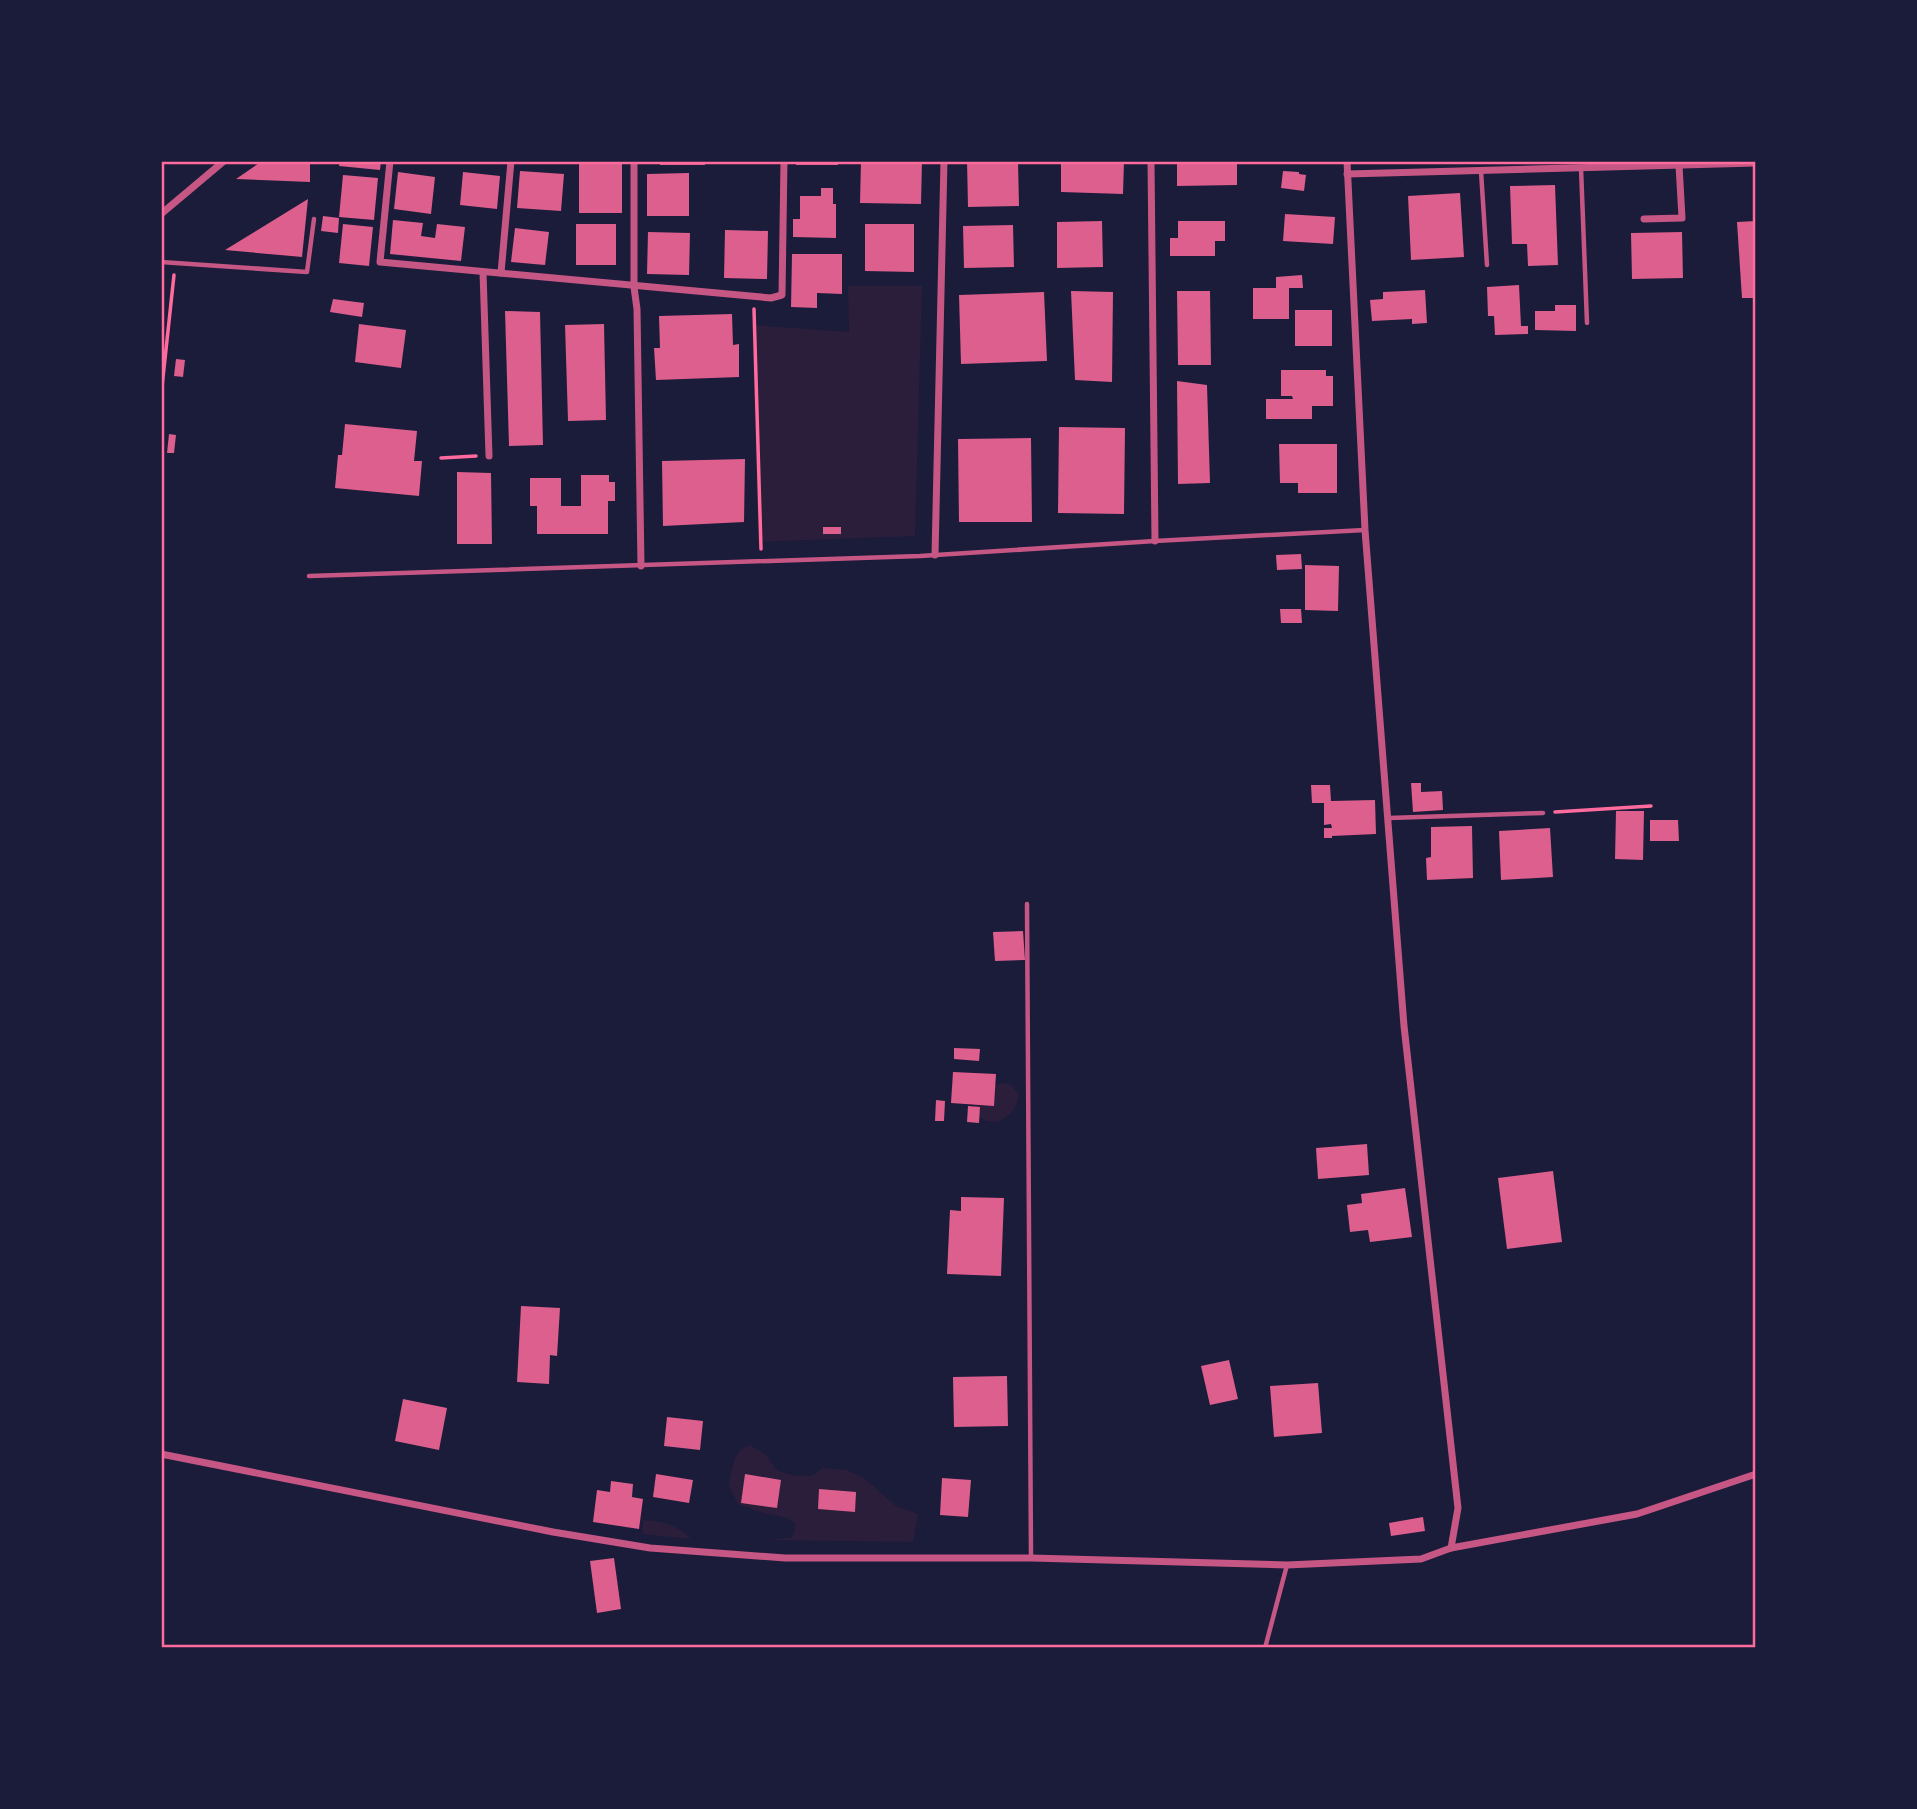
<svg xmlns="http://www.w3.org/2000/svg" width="1917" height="1809" viewBox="0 0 1917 1809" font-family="Rubik,sans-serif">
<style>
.green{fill:#2a1e3b}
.building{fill:#dd5f8e}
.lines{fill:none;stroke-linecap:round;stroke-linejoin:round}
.path{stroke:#ff6b9d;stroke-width:3.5}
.service{stroke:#c65784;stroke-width:4.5}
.minor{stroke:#c65784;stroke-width:7}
.neatline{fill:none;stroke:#ff6b9d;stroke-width:2.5}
</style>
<rect width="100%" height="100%" fill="#1b1b3a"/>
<!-- green -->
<g class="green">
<polygon points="848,286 922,286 915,536 758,542 752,325 849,332"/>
<path d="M1007 1083 1012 1086 1019 1094C1016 1125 976 1134 973 1101L998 1084Z"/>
<polygon points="750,1445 765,1454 778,1471 796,1476 812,1476 823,1468 847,1470 864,1478 896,1506 918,1514 913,1542 770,1540 791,1538 795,1531 795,1524 787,1518 763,1513 738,1504 729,1486 730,1478 735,1458 741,1449"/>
<path d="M643 1520C663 1521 677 1525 691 1539L642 1534Z"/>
</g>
<!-- building -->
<g class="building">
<polygon points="262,161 310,161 310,182 236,179"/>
<polygon points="340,161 381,161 380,170 339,166"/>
<rect x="660" y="161" width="45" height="4"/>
<rect x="723" y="161" width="46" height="3"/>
<rect x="796" y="161" width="42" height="4"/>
<polygon points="861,161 922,161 921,204 860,203"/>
<polygon points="967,161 1018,161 1019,206 968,207"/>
<polygon points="1061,161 1124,161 1123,194 1061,192"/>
<polygon points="1177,161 1237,161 1237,185 1177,186"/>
<rect x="579" y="164" width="43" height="49"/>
<polygon points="520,171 564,174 561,211 517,208"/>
<polygon points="1283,171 1299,172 1299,174 1306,175 1304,191 1281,188"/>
<polygon points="398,172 435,177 431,214 394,209"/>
<polygon points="463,172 500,176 497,209 460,205"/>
<polygon points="689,173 689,216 647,216 647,174"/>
<polygon points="343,175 378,178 374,220 339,217"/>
<polygon points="1555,185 1558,265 1528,266 1527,244 1512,244 1510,186"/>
<polygon points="821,188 833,188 833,204 836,204 836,238 793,237 793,219 800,219 800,196 821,196"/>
<polygon points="1460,193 1464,257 1411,260 1408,196"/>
<polygon points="308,199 302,257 225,250"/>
<polygon points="1285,214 1335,217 1333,244 1283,241"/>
<polygon points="323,216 339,218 338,233 321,231"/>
<polygon points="393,220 423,223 421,236 435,238 437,224 465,227 461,261 390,254"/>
<polygon points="1102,221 1103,267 1057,268 1057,222"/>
<polygon points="1178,221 1225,221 1225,241 1215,241 1215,256 1170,256 1170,238 1178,238"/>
<polygon points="1756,221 1756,298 1742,298 1737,222"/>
<polygon points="343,224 373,227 369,266 339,263"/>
<rect x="576" y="224" width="40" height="41"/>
<polygon points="865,224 914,224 914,272 865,271"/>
<polygon points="1013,225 1014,267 964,268 963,226"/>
<polygon points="515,228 549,232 545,265 511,262"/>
<polygon points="725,230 768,231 767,279 724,278"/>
<polygon points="648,232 690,233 689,275 647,274"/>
<polygon points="1682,232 1683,278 1632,279 1631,233"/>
<polygon points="792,254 842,254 842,294 817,293 817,308 791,307"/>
<polygon points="1302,275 1303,288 1289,288 1289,319 1253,319 1253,288 1276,288 1276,277"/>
<polygon points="1519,285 1521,326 1528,326 1528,334 1495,335 1494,316 1488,316 1487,287"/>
<polygon points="1425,290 1427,323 1412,324 1412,319 1372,321 1370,300 1383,299 1383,292"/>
<polygon points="1071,291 1113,292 1112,382 1075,380"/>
<polygon points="1177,291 1210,291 1211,365 1178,365"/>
<polygon points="1044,292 1047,361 961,364 959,295"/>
<polygon points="333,299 364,303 362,317 330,312"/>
<polygon points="1555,305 1576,305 1576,331 1535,330 1535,311 1555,311"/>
<rect x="1295" y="310" width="37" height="36"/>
<polygon points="505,311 540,312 543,445 509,446"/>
<polygon points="732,314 733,345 739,344 739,377 656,380 654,348 660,348 659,316"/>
<polygon points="359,324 406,330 401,368 355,362"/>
<polygon points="604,324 606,420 568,421 565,325"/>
<polygon points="176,359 185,360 183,377 174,376"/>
<polygon points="1281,370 1326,370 1326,376 1333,376 1333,406 1312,406 1312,419 1266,419 1266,399 1293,399 1292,396 1281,396"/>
<polygon points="1177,381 1207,385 1210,483 1178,484"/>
<polygon points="345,424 417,431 414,461 422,461 419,496 335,488 338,455 342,455"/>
<polygon points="1059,427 1125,428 1124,514 1058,513"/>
<polygon points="169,434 176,435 174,453 167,453"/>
<polygon points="1031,438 1032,522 959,522 958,439"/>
<polygon points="1279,444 1337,444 1337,493 1298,493 1298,483 1280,483"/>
<polygon points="745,459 744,522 663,526 662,461"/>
<polygon points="457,472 491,473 492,544 457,544"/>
<polygon points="581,475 609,475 609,482 615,482 615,501 608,501 608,534 537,534 537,506 530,506 530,478 561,478 561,506 581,506"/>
<rect x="823" y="527" width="18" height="7"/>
<polygon points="1301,554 1302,569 1277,570 1276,555"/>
<polygon points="1305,565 1339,566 1338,611 1305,610"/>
<polygon points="1280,609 1301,609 1302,623 1281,623"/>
<polygon points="1411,783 1421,783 1421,792 1442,791 1443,810 1413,812"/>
<polygon points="1311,785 1330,785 1331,801 1375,800 1376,834 1332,836 1332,838 1324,838 1324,828 1332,828 1331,824 1324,825 1324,803 1312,803"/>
<polygon points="1616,811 1644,811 1643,860 1615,859"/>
<polygon points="1650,820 1678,820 1679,841 1650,841"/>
<polygon points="1472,826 1473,878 1427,880 1426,858 1431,857 1431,827"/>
<polygon points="1550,828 1553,877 1501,880 1499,831"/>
<polygon points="1023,931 1025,960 995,961 993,932"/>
<polygon points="954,1048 980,1049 979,1061 954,1059"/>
<polygon points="953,1072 996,1074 994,1106 951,1103"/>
<polygon points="936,1100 945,1101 944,1121 935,1121"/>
<polygon points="968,1106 980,1107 979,1123 967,1122"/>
<polygon points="1367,1144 1369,1175 1318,1179 1316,1148"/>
<polygon points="1553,1171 1562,1242 1507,1249 1498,1178"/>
<polygon points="1405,1188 1412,1237 1370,1242 1368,1230 1350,1232 1347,1205 1362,1203 1361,1194"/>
<polygon points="961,1197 1004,1198 1001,1276 947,1274 950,1210 961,1211"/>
<polygon points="521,1306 560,1308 557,1356 550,1355 549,1384 517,1382"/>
<polygon points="1229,1360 1238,1399 1210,1405 1201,1366"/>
<polygon points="1007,1376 1008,1426 954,1427 953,1377"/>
<polygon points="1318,1383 1322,1433 1274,1437 1270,1386"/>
<polygon points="403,1399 447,1408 439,1450 395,1441"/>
<polygon points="667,1417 703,1421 700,1450 664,1446"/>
<polygon points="656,1474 693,1480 689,1503 653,1497"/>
<polygon points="745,1474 781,1480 777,1508 741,1503"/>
<polygon points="942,1478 971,1480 968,1517 940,1515"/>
<polygon points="611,1481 633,1484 632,1497 643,1499 639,1529 593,1522 597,1490 610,1492"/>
<polygon points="819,1489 856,1492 855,1512 818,1509"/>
<polygon points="1423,1517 1425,1531 1391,1536 1389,1523"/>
<polygon points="614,1558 621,1609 597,1613 590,1561"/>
</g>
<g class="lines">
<!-- path -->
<g class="path">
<polyline points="754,309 761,549"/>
<polyline points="161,396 174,275"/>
<polyline points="441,458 476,456"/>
<polyline points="1555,812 1651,806"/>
</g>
<!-- service -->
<g class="service">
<polyline points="1581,168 1587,323"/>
<polyline points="1481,171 1487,265"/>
<polyline points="161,262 307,272 314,219"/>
<polyline points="309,576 920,556 1155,541 1365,530"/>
<polyline points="1389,818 1543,813"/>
<polyline points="1027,904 1031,1557"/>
<polyline points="1265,1648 1287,1565"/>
</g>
<!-- minor -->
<g class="minor">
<polyline points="390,161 380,262 771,298 782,295 784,161"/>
<polyline points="634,161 634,287 637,309 641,566"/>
<polyline points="1151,161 1155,541"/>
<polyline points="1347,161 1365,530 1404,1026 1458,1508 1451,1548"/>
<polyline points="1347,174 1756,163"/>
<polyline points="161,214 224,161"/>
<polyline points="1644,219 1682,218 1679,165"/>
<polyline points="483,272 489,456"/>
<polyline points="501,273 511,161"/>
<polyline points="935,555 944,161"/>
<polyline points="161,1454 553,1532 650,1548 785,1558 1031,1558 1287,1565 1421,1559 1451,1548 1637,1514 1756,1474"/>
</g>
</g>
<!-- border -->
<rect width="1917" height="1809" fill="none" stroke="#1b1b3a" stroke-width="326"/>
<rect x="163" y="163" width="1591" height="1483" class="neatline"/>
</svg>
